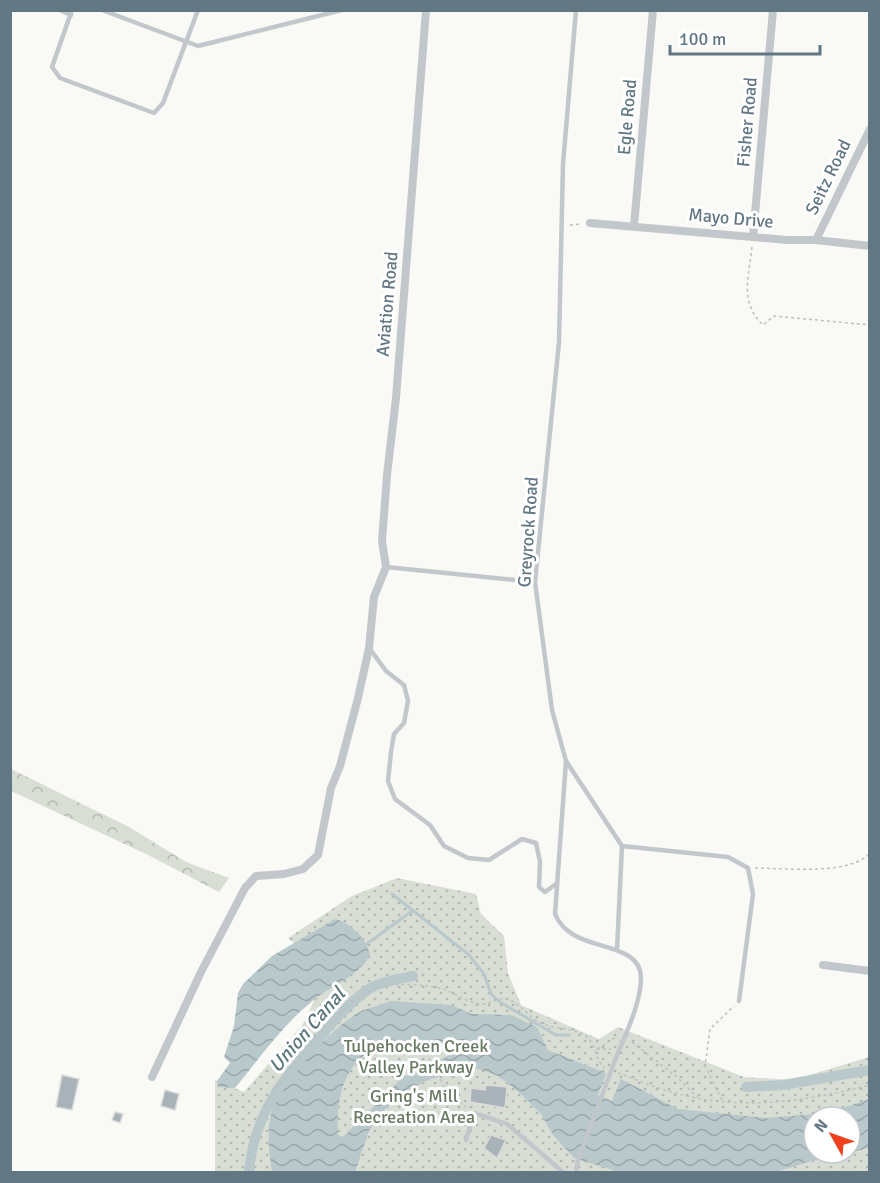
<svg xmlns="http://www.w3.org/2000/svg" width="880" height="1183" viewBox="0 0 880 1183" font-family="Signika,sans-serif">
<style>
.forest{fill:url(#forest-crowns)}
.park{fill:url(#park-dots);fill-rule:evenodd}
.water{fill:url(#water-waves);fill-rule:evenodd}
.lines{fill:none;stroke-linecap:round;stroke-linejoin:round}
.stream{stroke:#b8c8cb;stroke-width:3}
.canal{stroke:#b8c8cb;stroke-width:10}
.building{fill:#a8b3b9;stroke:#dbdbd9;stroke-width:1.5}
.path{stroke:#bcc0c3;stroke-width:1.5;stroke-dasharray:3 3;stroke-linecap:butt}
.lane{stroke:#c2c7cb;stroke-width:4.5}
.street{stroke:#c2c7cb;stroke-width:8}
.lane-bridge{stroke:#c2c7cb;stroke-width:4.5}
.labels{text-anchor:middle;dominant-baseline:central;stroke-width:6;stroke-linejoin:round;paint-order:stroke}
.street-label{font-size:18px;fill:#627784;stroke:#fff}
.park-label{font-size:18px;fill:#687a61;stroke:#fff}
.water-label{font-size:20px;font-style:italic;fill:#5d777d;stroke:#fff}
</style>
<defs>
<pattern id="forest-crowns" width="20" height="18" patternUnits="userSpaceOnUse" patternTransform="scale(1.5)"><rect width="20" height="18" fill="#d9ded5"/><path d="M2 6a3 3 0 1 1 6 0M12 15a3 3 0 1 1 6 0" fill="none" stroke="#b3b9b2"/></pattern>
<pattern id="park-dots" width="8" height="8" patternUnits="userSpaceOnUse" patternTransform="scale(1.5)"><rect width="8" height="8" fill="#d9ded5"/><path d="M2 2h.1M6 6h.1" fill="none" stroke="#b3b9b2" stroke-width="1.8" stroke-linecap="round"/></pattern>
<pattern id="water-waves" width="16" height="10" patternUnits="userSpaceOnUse" patternTransform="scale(1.5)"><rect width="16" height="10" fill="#b8c8cb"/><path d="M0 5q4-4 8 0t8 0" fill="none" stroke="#99a7aa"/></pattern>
</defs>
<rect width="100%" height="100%" fill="#f9f9f6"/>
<!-- forest -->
<polygon class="forest" points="11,769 129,827 186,862 229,878 219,892 148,855 11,791"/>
<!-- park -->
<path class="park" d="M397 878 476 894 481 914 504 936 508 973 521 1005 599 1039 618 1027 744 1077 793 1080 869 1057V1172H215V1080L244 1092 304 1023 327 971 288 938 352 896ZM814 1117H850V1153H814Z"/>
<!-- water -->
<g class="water">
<path d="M335 919C350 922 367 939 370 955 357 978 329 986 309 1004 280 1028 259 1059 235 1088L218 1087 217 1081 230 1063 224 1057 234 1026 238 993 243 984 272 956Z"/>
<path d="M391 1001 452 1005 471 1014 511 1015 537 1027 548 1050 606 1073 598 1095 612 1101 621 1079 678 1109 766 1118 828 1113 869 1099V1148L815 1160 776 1172H619L574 1158 553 1135 541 1114 522 1095 500 1077 483 1070 469 1068 428 1080 409 1090 385 1109 369 1131 355 1172H272C268 1150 266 1120 276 1099 288 1075 336 1024 360 1012 370 1007 381 1005 391 1001ZM408 1040 449 1045 455 1049 454 1053 402 1078 343 1137 338 1135C336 1098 343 1062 381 1045 388 1041 400 1041 408 1040ZM814 1117H850V1153H814Z"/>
</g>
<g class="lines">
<!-- stream -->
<g class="stream">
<polyline points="392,894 469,955 484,974 491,994 500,1002 556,1035 569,1035"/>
<polyline points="364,946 412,911"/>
</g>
<!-- canal -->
<g class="canal">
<polyline points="746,1087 783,1085 870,1070"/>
<path d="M249 1172C254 1111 286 1075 326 1030 339 1016 352 1000 369 989 382 981 398 979 413 976"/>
</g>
</g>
<!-- building -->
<g class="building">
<polygon points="62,1075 79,1079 72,1110 56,1107"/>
<polygon points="486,1085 507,1087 505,1108 470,1102 471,1088 485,1090"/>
<polygon points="165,1090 179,1094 175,1110 161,1106"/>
<polygon points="115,1112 123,1114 120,1123 112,1120"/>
<polygon points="491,1135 506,1140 497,1158 484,1148"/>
</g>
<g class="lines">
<!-- path -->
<g class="path">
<polyline points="570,225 580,224"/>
<path d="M752 247C749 277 739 302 763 325L774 316 870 325"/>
<path d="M755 868C784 868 850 876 870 853"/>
<polyline points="632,1042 677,1077 697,1097"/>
<polyline points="597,1049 616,1037"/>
<polyline points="597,1049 611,1049"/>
<polyline points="429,1058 446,1090 468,1109"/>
<path d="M618 1073C638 1080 658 1089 679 1094 741 1111 809 1101 870 1085"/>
<polyline points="722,1100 705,1066 710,1029 734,1006"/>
<path d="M249 1172C247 1127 273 1088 302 1055 349 1004 362 974 439 988 453 991 467 1003 481 1004 491 1005 498 996 508 999 521 1004 528 1017 541 1023 555 1030 572 1027 584 1035 598 1044 593 1059 605 1068"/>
</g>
<!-- lane -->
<g class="lane">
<polyline points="60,10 71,15"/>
<polyline points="72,10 52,67 60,78 154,113 163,103 198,10"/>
<polyline points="102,10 198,46 342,10"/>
<polyline points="576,10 563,164 559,342 535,582 552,710 566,761 622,846 728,857 748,868 753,894 739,1001"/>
<polyline points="386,567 535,582"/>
<polyline points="370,649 386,671 404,685 408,701 404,723 394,734 391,752 388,781 395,799 430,825 444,846 468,858 489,860 522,839 536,843 540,862 539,887 545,892 556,884"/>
<path d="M566 761 555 914C572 956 642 937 641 979 640 1007 624 1037 614 1063"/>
<polyline points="617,950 622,846"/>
<polyline points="466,1140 474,1113 507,1124 563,1172"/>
<polyline points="576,1172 578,1160"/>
</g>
<!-- street -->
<g class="street">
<polyline points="590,223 787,240 816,240 870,246"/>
<polyline points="634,226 653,10"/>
<polyline points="753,237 773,10"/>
<polyline points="816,240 870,129"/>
<polyline points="823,965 870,971"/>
<polyline points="152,1077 201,972 245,888 256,876 284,874 303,869 318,855 331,788 340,766 358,698 369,648 374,597 386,567 382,541 387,475 396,398 426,10"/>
</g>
<!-- lane-bridge -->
<polyline class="lane-bridge" points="578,1160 614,1063"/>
</g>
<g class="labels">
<!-- street labels -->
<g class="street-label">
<text transform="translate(627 117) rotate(-85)">Egle Road</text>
<text transform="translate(747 122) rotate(-85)">Fisher Road</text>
<text transform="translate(828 177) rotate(-64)">Seitz Road</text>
<text transform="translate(731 218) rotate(5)">Mayo Drive</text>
<text transform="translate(387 304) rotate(-85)">Aviation Road</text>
<text transform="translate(528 532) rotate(-86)">Greyrock Road</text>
</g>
<!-- park labels -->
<g class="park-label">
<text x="416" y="1046">Tulpehocken Creek<tspan x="416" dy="21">Valley Parkway</tspan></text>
<text x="414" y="1096">Gring's Mill<tspan x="414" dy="21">Recreation Area</tspan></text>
</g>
<!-- water labels -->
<g class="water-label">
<text transform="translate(307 1030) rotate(-49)">Union Canal</text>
</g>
</g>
<!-- border -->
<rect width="880" height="1183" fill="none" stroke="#627784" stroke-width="24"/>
<!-- north arrow -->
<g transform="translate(832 1135) rotate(310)"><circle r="28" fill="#ffffff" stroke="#c0c9ce" stroke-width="1.5"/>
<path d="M0-4.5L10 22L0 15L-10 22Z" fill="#ef4120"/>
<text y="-9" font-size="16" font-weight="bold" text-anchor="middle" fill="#627784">N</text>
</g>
<!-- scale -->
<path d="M670 45v9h150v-9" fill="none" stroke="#627784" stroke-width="3"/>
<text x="679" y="45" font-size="18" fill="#627784" stroke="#ffffff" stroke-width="4.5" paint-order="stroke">100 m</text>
</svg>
